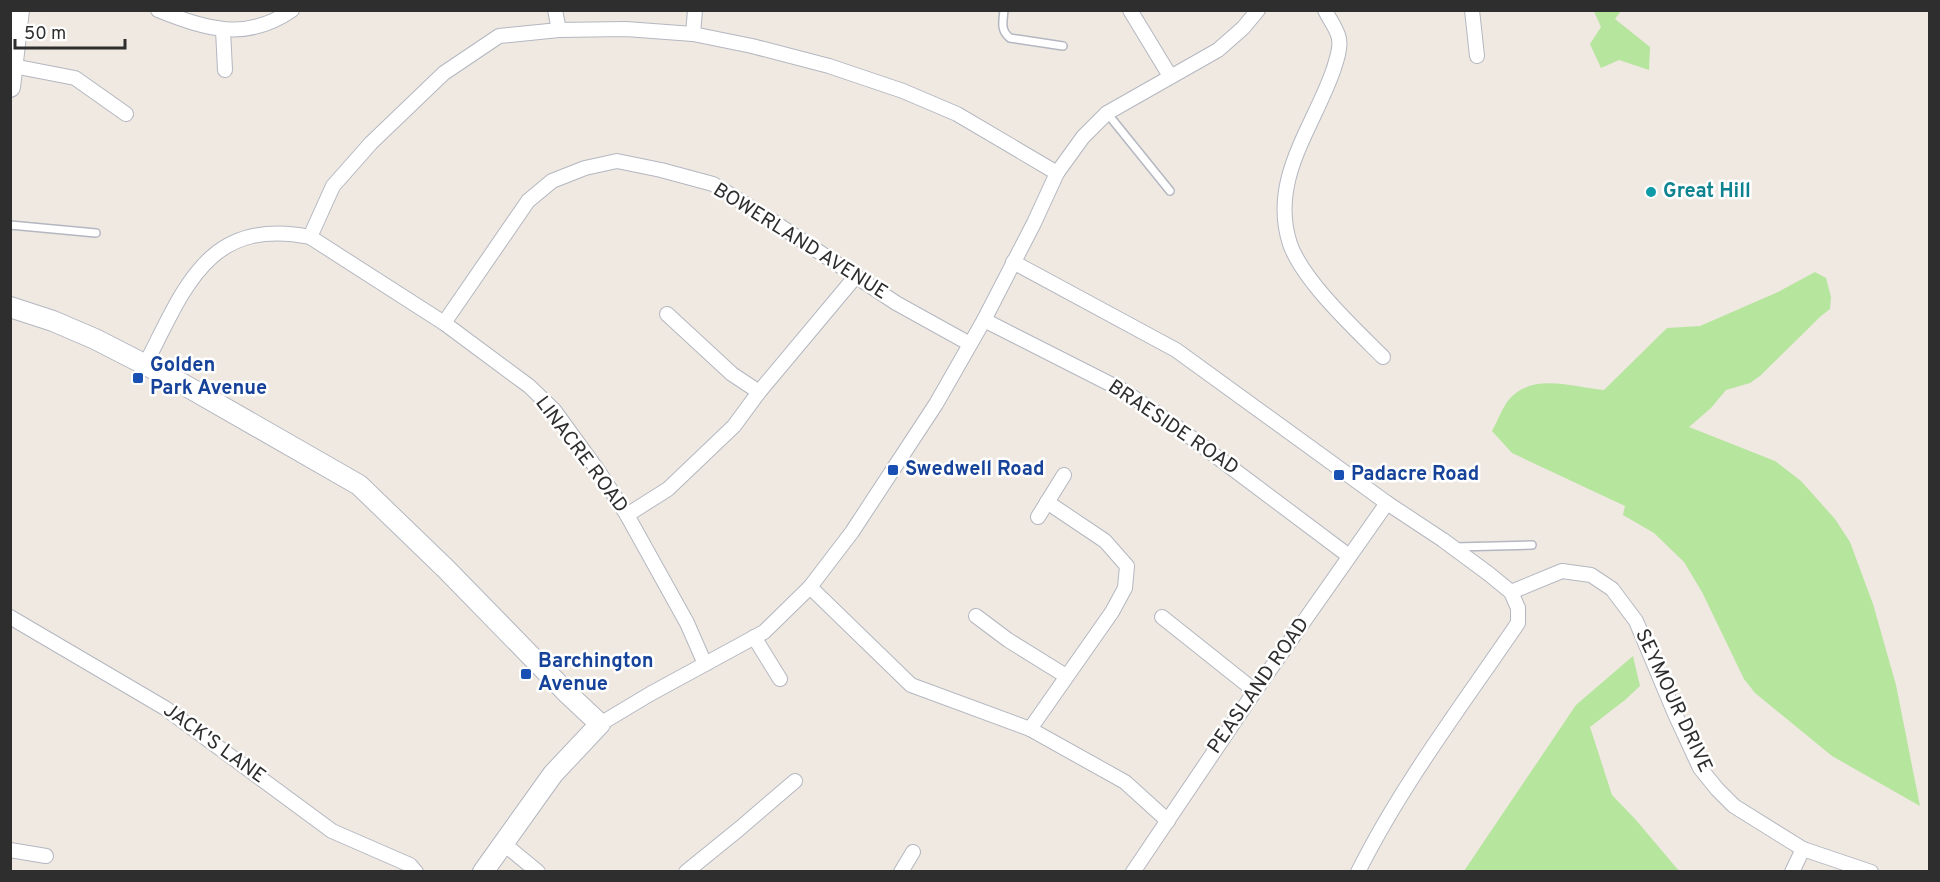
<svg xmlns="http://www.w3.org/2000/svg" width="1940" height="882" viewBox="0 0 1940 882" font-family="Overpass,sans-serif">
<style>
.green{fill:#b6e59e}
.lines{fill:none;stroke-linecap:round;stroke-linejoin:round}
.lane-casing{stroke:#b4b7c1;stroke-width:10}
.street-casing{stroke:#b4b7c1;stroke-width:16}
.secondary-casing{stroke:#b4b7c1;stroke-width:22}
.lane{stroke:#fff;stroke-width:7}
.street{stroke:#fff;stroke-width:14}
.secondary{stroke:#fff;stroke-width:20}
.culture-dot{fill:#0f9aa8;stroke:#fff;stroke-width:2}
.transit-dot{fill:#1a4fb4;stroke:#fff;stroke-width:2}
.labels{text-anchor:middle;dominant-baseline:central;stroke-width:5;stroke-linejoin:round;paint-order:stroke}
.culture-label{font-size:20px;font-weight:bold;fill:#0d838f;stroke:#fff;text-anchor:start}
.street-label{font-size:20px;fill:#2e2e2e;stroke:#fff}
.transit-label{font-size:20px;font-weight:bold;fill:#164399;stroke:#fff;text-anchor:start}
</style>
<rect width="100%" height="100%" fill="#efe9e1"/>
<!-- green -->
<g class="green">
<polygon points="1594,11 1621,11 1615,19 1650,47 1649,70 1619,60 1601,68 1590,44 1601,27"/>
<path d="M1815 272 1826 278 1831 297 1830 309 1821 316 1760 376 1750 383 1726 390 1711 408 1689 427 1775 461 1801 481 1835 519 1850 542 1873 604 1896 685 1920 806 1832 756 1755 693 1744 679 1702 592 1684 562 1654 533 1623 515 1625 506 1512 453 1492 431C1497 422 1501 411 1507 402 1531 371 1571 387 1604 390L1667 328 1700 326 1778 292Z"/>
<polygon points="1633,656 1640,686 1625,700 1590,727 1612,795 1636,820 1679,871 1464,871 1576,705"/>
</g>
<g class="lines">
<defs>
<g id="lane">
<path d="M1004 10C1003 22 1000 30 1010 38L1063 46"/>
<polyline points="1107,113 1170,191"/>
<polyline points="10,225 96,233"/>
<polyline points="1455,547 1532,545"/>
</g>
<g id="street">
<path d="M158 10C206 29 246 42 292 10"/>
<polyline points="555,10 559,30"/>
<polyline points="1130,10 1170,76"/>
<path d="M1325 10C1329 19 1338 30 1339 39 1341 48 1336 62 1333 71 1313 128 1269 180 1290 244 1303 281 1355 329 1383 357"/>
<polyline points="1472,10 1477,56"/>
<polyline points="223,30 225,70"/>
<polyline points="693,34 695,10"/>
<polyline points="13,66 75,78 126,114"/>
<polyline points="310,237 444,323 529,386 554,410 599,472 627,515 687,623 705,664"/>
<path d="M1013 262 1176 350 1387 503 1443 540 1489 574 1511 592 1518 608V623C1463 704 1402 784 1358 872"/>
<polyline points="667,314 732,374 759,392"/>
<polyline points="984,320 1124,391 1177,427 1349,556"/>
<polyline points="444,323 528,201 552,181 585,168 617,161 661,170 713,184 774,222 896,303 970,344"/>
<path d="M145 365C184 290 207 216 310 237L333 186 371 143 444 73 499 36 559 30 626 29 693 34 752 46 829 66 903 91 957 114 1057 173"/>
<polyline points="627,515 668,489 734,426 759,392 856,276"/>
<polyline points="1038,517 1064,475"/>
<polyline points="810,587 911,685 1030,729 1125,782 1168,821"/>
<polyline points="1511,592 1562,571 1591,575 1612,589 1636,621 1675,714 1700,768 1717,789 1734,806 1803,849 1871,872"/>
<polyline points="976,616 1008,640 1066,676"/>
<polyline points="10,617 165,708 332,831 410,865 416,872"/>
<polyline points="1162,617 1255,691"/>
<polyline points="754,637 780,679"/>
<polyline points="600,724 650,694 764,632 810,587 852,532 936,404 984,320 1034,223 1057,173 1083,137 1107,113 1218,50 1243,28 1258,10"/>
<polyline points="1030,729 1112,612 1125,588 1127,566 1105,541 1047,502"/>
<polyline points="504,844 538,872"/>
<polyline points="10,850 46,856"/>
<polyline points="686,872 739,829 795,781"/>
<polyline points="901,872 913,852"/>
<polyline points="1133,872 1255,691 1387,503"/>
<polyline points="1792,872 1803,849"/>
</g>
<g id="secondary">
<polyline points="10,87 19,10"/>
<polyline points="10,307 53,321 95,339 181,383 359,485 446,569 568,694 600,724 553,774 483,872"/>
</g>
</defs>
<!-- lane casing -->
<use href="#lane" class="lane-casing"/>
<!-- street casing -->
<use href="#street" class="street-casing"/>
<!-- secondary casing -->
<use href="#secondary" class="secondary-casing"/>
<!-- lane -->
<use href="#lane" class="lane"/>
<!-- street -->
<use href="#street" class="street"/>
<!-- secondary -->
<use href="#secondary" class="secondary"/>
</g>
<!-- markers -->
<circle class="culture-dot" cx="1651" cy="192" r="6"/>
<g class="transit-dot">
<rect x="132" y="372" width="12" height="12" rx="3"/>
<rect x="887" y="464" width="12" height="12" rx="3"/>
<rect x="1333" y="469" width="12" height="12" rx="3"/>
<rect x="520" y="668" width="12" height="12" rx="3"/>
</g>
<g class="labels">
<!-- culture labels -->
<g class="culture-label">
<text x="1663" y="192">Great Hill</text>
</g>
<!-- street labels -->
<g class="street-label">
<text transform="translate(800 242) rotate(32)">BOWERLAND AVENUE</text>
<text transform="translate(1173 428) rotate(34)">BRAESIDE ROAD</text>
<text transform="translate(581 455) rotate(53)">LINACRE ROAD</text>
<text transform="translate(1259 686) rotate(-55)">PEASLAND ROAD</text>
<text transform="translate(1673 701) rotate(65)">SEYMOUR DRIVE</text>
<text transform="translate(214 744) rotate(36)">JACK'S LANE</text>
</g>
<!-- transit labels -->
<g class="transit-label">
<text x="150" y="366">Golden<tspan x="150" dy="23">Park Avenue</tspan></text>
<text x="905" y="470">Swedwell Road</text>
<text x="1351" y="475">Padacre Road</text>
<text x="538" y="662">Barchington<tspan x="538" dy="23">Avenue</tspan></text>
</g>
</g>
<!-- border -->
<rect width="1940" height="882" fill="none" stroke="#2e2e2e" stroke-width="24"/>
<!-- scale -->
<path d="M15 39v9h110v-9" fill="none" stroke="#2e2e2e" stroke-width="3"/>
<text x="24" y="39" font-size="18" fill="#2e2e2e" stroke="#ffffff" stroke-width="4.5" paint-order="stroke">50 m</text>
</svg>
